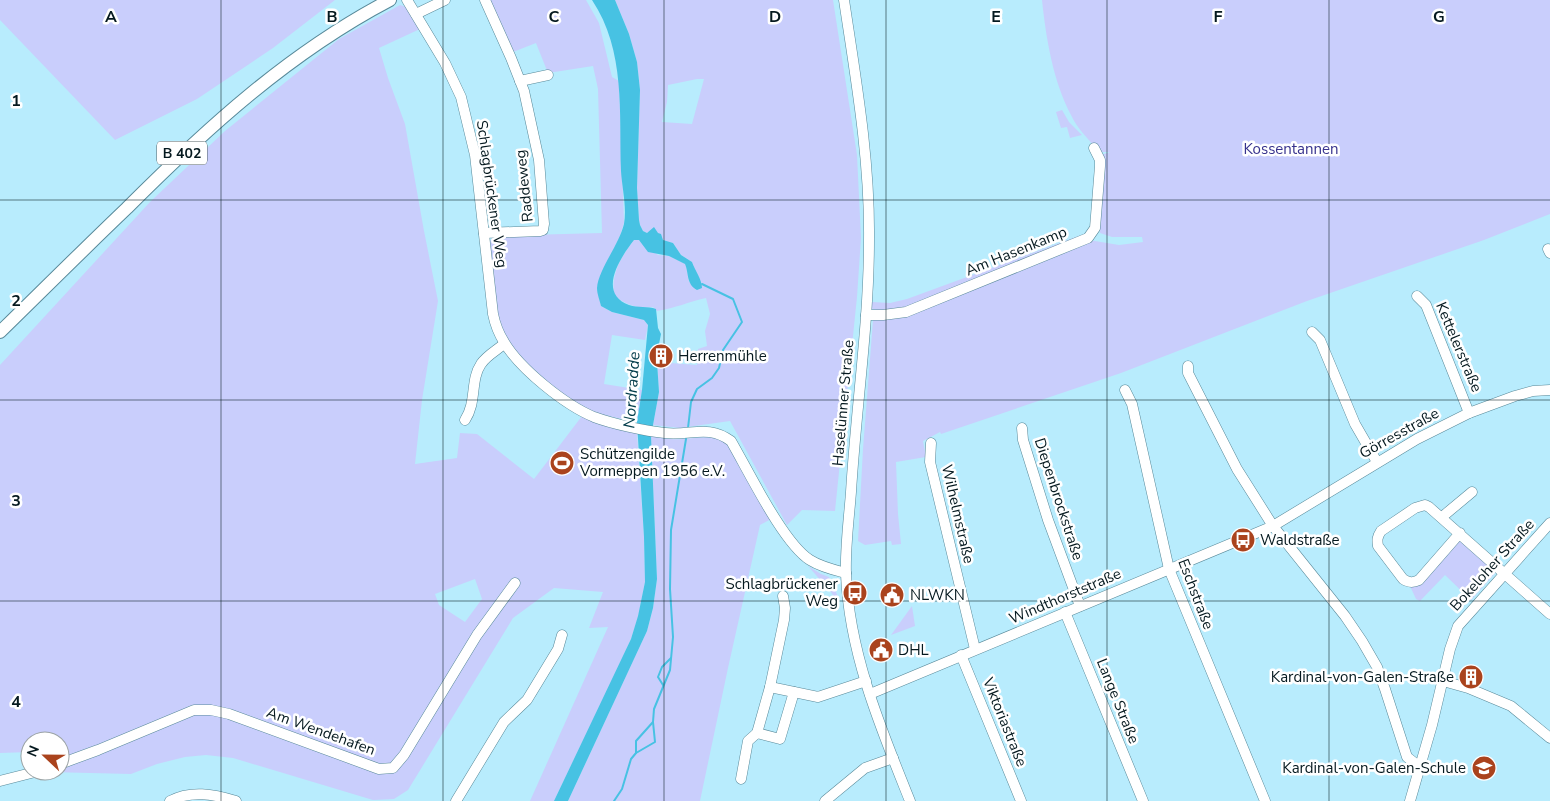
<svg xmlns="http://www.w3.org/2000/svg" width="1550" height="801" viewBox="0 0 1550 801" font-family="'Nunito Sans',sans-serif">
<style>
.green{fill:#c9cefc;fill-rule:evenodd}
.water{fill:#47c2e3}
.lines{fill:none;stroke-linecap:round;stroke-linejoin:round}
.stream{stroke:#47c2e3;stroke-width:2}
.minor-casing{stroke:#588999;stroke-width:11}
.major-casing{stroke:#588999;stroke-width:14}
.minor{stroke:#fff;stroke-width:10}
.major{stroke:#fff;stroke-width:12}
.grid{fill:none;stroke:#05191f;stroke-width:1;stroke-opacity:0.55}
.labels{text-anchor:middle;dominant-baseline:central;stroke-width:5;stroke-linejoin:round;paint-order:stroke}
.shield{fill:#fff;stroke:#505e62;stroke-width:1}
.shield-label{font-size:14px;font-weight:bold;fill:#05191f}
.park-label{font-size:15px;fill:#37328d;stroke:#fff}
.street-label{font-size:15px;fill:#05191f;stroke:#fff}
.poi-label{font-size:15px;fill:#05191f;stroke:#fff;text-anchor:start}
.water-label{font-size:16px;font-style:italic;fill:#043d4b;stroke:#fff}
.grid-label{font-size:16px;text-anchor:middle;font-weight:bold;fill:#05191f;stroke:#fff;stroke-width:5;stroke-linejoin:round;paint-order:stroke}
</style>
<rect width="100%" height="100%" fill="#b8ecfd"/>
<!-- green -->
<g class="green">
<polygon points="0,0 335,0 273,48 197,99 115,140 0,20"/>
<path d="M490 0H586L599 23 612 77 619 81 624 223 620 236 600 277 597 288 601 306 612 312 644 320 648 325 645 340 612 335 604 384 642 390 637 422C620 418 601 416 586 408 561 395 510 354 501 327 492 301 493 269 490 241L494 236 602 233 598 89 593 66 548 73 536 43 513 52Z"/>
<path d="M615 0H833L857 155 861 238 857 297 835 511 802 510 787 525 730 421 680 428 653 425 659 392 657 362 697 365 698 349 707 346 705 331 710 314 706 298C688 302 676 308 657 311L653 307C638 309 625 305 614 295 611 273 621 257 634 240H639L658 255 669 256 686 264 689 282 702 284 695 271 692 262 681 255 673 243 667 242 650 231 647 233 643 231 640 225 639 220 637 188 640 90 637 62 629 34ZM697 79H704L692 124 662 122 667 102 668 85Z"/>
<path d="M1042 0H1550V214L1484 240 1307 301 1121 373 941 434 940 432 923 441 926 457 896 462 898 514 901 544 892 545 891 541 865 545 858 541 863 449 873 320 1089 240 1119 245 1143 242 1142 237H1112L1100 233 1101 155 1110 152H1099C1090 140 1077 129 1071 115 1053 81 1046 38 1042 0Z"/>
<path d="M400 5 406 7 420 29 379 48 388 78 405 124 424 231 438 301 422 400 415 464 457 458 460 433 477 434 534 479 582 416 637 433 644 537 645 582 638 617 631 639 615 674 554 801H530L608 627 589 628 603 592 554 588 513 618 408 790 394 799 373 800 233 758 206 755 185 757 157 764 131 774 49 772 47 771H60V741H30V752L0 753V365L150 202 225 131 339 39ZM475 579 482 599 465 622 439 605 435 594Z"/>
<polygon points="1062,110 1069,122 1082,135 1070,138 1067,127 1061,128 1056,112"/>
<polygon points="1090,229 1092,230 1086,236 906,310 883,311 871,309 872,302 890,303 907,299 1084,234"/>
<path d="M651 436C661 438 671 440 682 439 701 438 710 434 728 444L771 519 760 525 728 668 700 801H568L638 650 647 631 653 608 657 579Z"/>
<polygon points="1460,538 1497,571 1471,600 1445,575 1420,601 1416,599 1410,586"/>
<polygon points="808,566 821,574 829,577 839,599 836,600 831,592"/>
<polygon points="912,606 915,626 891,635"/>
</g>
<!-- water -->
<path class="water" d="M592 0H615L629 34 637 62 640 90 637 188 639 220 640 225 643 231 647 233 654 227 658 233 661 234 663 240 673 243 681 255 692 262C695 271 702 279 702 288L697 290C686 284 689 273 685 264L669 256 648 252 639 240H634C620 258 597 293 629 305 638 308 648 306 656 309L658 328 661 334 658 349H654V362H657L659 392 651 436 657 579 653 608 647 631 568 801H554L631 639 638 616 645 582 644 537 637 422 642 390 648 325 644 320 612 312 601 306C600 301 597 294 597 288 598 270 619 245 624 224 627 207 622 188 621 171 619 113 626 51 592 0Z"/>
<g class="lines">
<!-- stream -->
<g class="stream">
<polyline points="688,428 691,402 697,389 712,378 719,368 723,350 742,322 733,299 702,284"/>
<polyline points="663,685 658,677 662,667 671,658"/>
<polyline points="636,753 655,742 653,722"/>
<polyline points="614,801 622,789 631,759 636,753 636,741 653,722 654,709 670,670 673,637 670,589 671,530 686,439"/>
</g>
<defs>
<g id="minor">
<path d="M407 0 445 63 461 97 475 155 493 314C495 324 499 334 504 342 520 369 565 405 594 417 613 424 645 431 665 433 691 436 708 424 731 441 748 470 783 543 810 560 821 567 834 570 846 573"/>
<path d="M844 0C856 80 870 159 869 240 869 324 856 408 851 492 849 519 845 547 846 574 849 653 881 729 910 801"/>
<polyline points="416,14 445,0"/>
<polyline points="520,81 548,75"/>
<polyline points="484,233 540,231 543,230 544,224 539,160 524,91 511,58 485,0"/>
<polyline points="1548,249 1550,253"/>
<polyline points="1417,296 1426,305 1469,413"/>
<polyline points="866,315 883,315 906,312 1088,238 1095,228 1100,166 1100,160 1094,148"/>
<polyline points="1312,332 1320,340 1355,424 1377,462"/>
<polyline points="1188,366 1188,373 1237,469 1273,526 1345,616 1362,641 1377,667 1385,689 1407,757 1416,764 1421,765"/>
<polyline points="1125,390 1132,404 1169,569 1265,801"/>
<path d="M465 420C477 402 470 380 481 364 486 356 497 350 504 344"/>
<polyline points="1022,428 1023,440 1048,520 1080,606"/>
<polyline points="931,443 930,462 975,649"/>
<polyline points="1442,517 1472,492"/>
<path d="M1460 533 1419 580C1413 583 1409 583 1403 579L1378 546C1377 540 1377 537 1381 531L1415 508 1425 505 1429 507 1550 614"/>
<polyline points="1065,612 1143,801"/>
<polyline points="961,655 1021,801"/>
<polyline points="1443,681 1468,688 1511,706 1550,738"/>
<polyline points="770,687 818,697 866,681"/>
<polyline points="870,694 1273,526 1417,439 1469,413 1515,396 1533,391 1550,390"/>
<polyline points="757,733 780,739 794,692"/>
<polyline points="60,764 98,750 194,710 211,710 229,714 379,769 393,768 404,755 477,635 515,583"/>
<polyline points="741,779 748,741 757,733 770,687 784,620 785,608 783,596"/>
<polyline points="0,781 39,771"/>
<path d="M170 801C191 790 213 794 236 801"/>
<polyline points="456,801 504,722 527,700 558,649 562,635"/>
<polyline points="825,801 865,768 893,758"/>
<polyline points="1410,801 1432,725 1450,649 1458,626 1550,523"/>
</g>
<path id="major" d="M0 332C42 291 84 249 127 208 207 128 289 53 390 0"/>
</defs>
<!-- minor casing -->
<use href="#minor" class="minor-casing"/>
<!-- major casing -->
<use href="#major" class="major-casing"/>
<!-- minor -->
<use href="#minor" class="minor"/>
<!-- major -->
<use href="#major" class="major"/>
</g>
<!-- grid -->
<path class="grid" d="M221 0V801M443 0V801M664 0V801M886 0V801M1107 0V801M1329 0V801M0 200H1550M0 400H1550M0 601H1550"/>
<!-- icons -->
<defs>
<symbol id="building-disc" viewBox="-11 -11 22 22"><circle r="9.5" fill="#aa431d" stroke="#fff"/><path d="M-4-6H4V6H1V3H-1V6H-4ZM-2.5-4.3h1.7v1.8h-1.7ZM.8-4.3h1.7v1.8H.8ZM-2.5-1h1.7V.8h-1.7ZM.8-1h1.7V.8H.8Z" fill="#fff"/></symbol>
<symbol id="stadium-disc" viewBox="-11 -11 22 22"><circle r="9.5" fill="#aa431d" stroke="#fff"/><path d="M0-5a6.5 5 0 1 0 0 10a6.5 5 0 1 0 0-10ZM-3.5-1.8h7v3.6h-7Z" fill="#fff"/></symbol>
<symbol id="bus-disc" viewBox="-11 -11 22 22"><circle r="9.5" fill="#aa431d" stroke="#fff"/><path d="M-5-6H5V4H4V6H2V4H-2V6H-4V4H-5ZM-3.5-4V0h7V-4ZM-3.5 1.2v1.5H-2V1.2ZM2 1.2v1.5H3.5V1.2Z" fill="#fff"/></symbol>
<symbol id="civic-disc" viewBox="-11 -11 22 22"><circle r="9.5" fill="#aa431d" stroke="#fff"/><path d="M-.6-6.5H3V-4.5H.6V-3L4-1V1h2V6H-6V1h2V-1L-.6-3ZM-1.2 2.5V6h2.4V2.5Z" fill="#fff"/></symbol>
<symbol id="school-disc" viewBox="-11 -11 22 22"><circle r="9.5" fill="#aa431d" stroke="#fff"/><path d="M0-5L7-2L0 1L-7-2ZM-4 1L0 2.5L4 1V4Q0 6-4 4Z" fill="#fff"/></symbol>
</defs>
<g fill-rule="evenodd">
<use href="#building-disc" x="647" y="342" width="28" height="28"/>
<use href="#stadium-disc" x="548" y="449" width="28" height="28"/>
<use href="#bus-disc" x="1229" y="526" width="28" height="28"/>
<use href="#bus-disc" x="841" y="579" width="28" height="28"/>
<use href="#civic-disc" x="878" y="581" width="28" height="28"/>
<use href="#civic-disc" x="867" y="636" width="28" height="28"/>
<use href="#building-disc" x="1457" y="663" width="28" height="28"/>
<use href="#school-disc" x="1470" y="754" width="28" height="28"/>
</g>
<g class="labels">
<!-- shield labels -->
<rect class="shield" x="157" y="141.5" width="50" height="23" rx="4"/>
<g class="shield-label">
<text x="182" y="153">B 402</text>
</g>
<!-- park labels -->
<g class="park-label">
<text x="1291" y="149">Kossentannen</text>
</g>
<!-- street labels -->
<g class="street-label">
<text transform="translate(524 186) rotate(-96)">Raddeweg</text>
<text transform="translate(492 194) rotate(82)">Schlagbrückener Weg</text>
<text transform="translate(1016 251) rotate(-22)">Am Hasenkamp</text>
<text transform="translate(1459 347) rotate(67)">Kettelerstraße</text>
<text transform="translate(843 403) rotate(-85)">Haselünner Straße</text>
<text transform="translate(1399 433) rotate(-29)">Görresstraße</text>
<text transform="translate(1059 499) rotate(72)">Diepenbrockstraße</text>
<text transform="translate(958 514) rotate(77)">Wilhelmstraße</text>
<text transform="translate(1492 565) rotate(-48)">Bokeloher Straße</text>
<text transform="translate(1196 594) rotate(69)">Eschstraße</text>
<text transform="translate(1065 596) rotate(-23)">Windthorststraße</text>
<text transform="translate(1118 701) rotate(68)">Lange Straße</text>
<text transform="translate(1005 722) rotate(68)">Viktoriastraße</text>
<text transform="translate(321 731) rotate(20)">Am Wendehafen</text>
</g>
<!-- poi labels -->
<g class="poi-label">
<text x="678" y="356">Herrenmühle</text>
<text x="580" y="454">Schützengilde<tspan x="580" dy="17">Vormeppen 1956 e.V.</tspan></text>
<text x="1260" y="540">Waldstraße</text>
<text x="838" y="584" text-anchor="end">Schlagbrückener<tspan x="838" dy="17">Weg</tspan></text>
<text x="910" y="595">NLWKN</text>
<text x="898" y="650">DHL</text>
<text x="1454" y="677" text-anchor="end">Kardinal-von-Galen-Straße</text>
<text x="1466" y="768" text-anchor="end">Kardinal-von-Galen-Schule</text>
</g>
<!-- water labels -->
<g class="water-label">
<text transform="translate(632 390) rotate(-86)">Nordradde</text>
</g>
</g>
<g class="grid-label">
<text x="111" y="22">A</text>
<text x="332" y="22">B</text>
<text x="554" y="22">C</text>
<text x="775" y="22">D</text>
<text x="996" y="22">E</text>
<text x="1218" y="22">F</text>
<text x="1439" y="22">G</text>
<text x="16" y="106">1</text>
<text x="16" y="306">2</text>
<text x="16" y="506">3</text>
<text x="16" y="707">4</text>
</g>
<!-- north arrow -->
<g transform="translate(45 756) rotate(292)"><circle r="24" fill="#ffffff" stroke="#9ba3a5"/>
<path d="M0-4L9 19L0 12L-9 19Z" fill="#aa431d"/>
<text y="-8" font-size="14" font-weight="bold" text-anchor="middle" fill="#05191f">N</text>
</g>
</svg>
